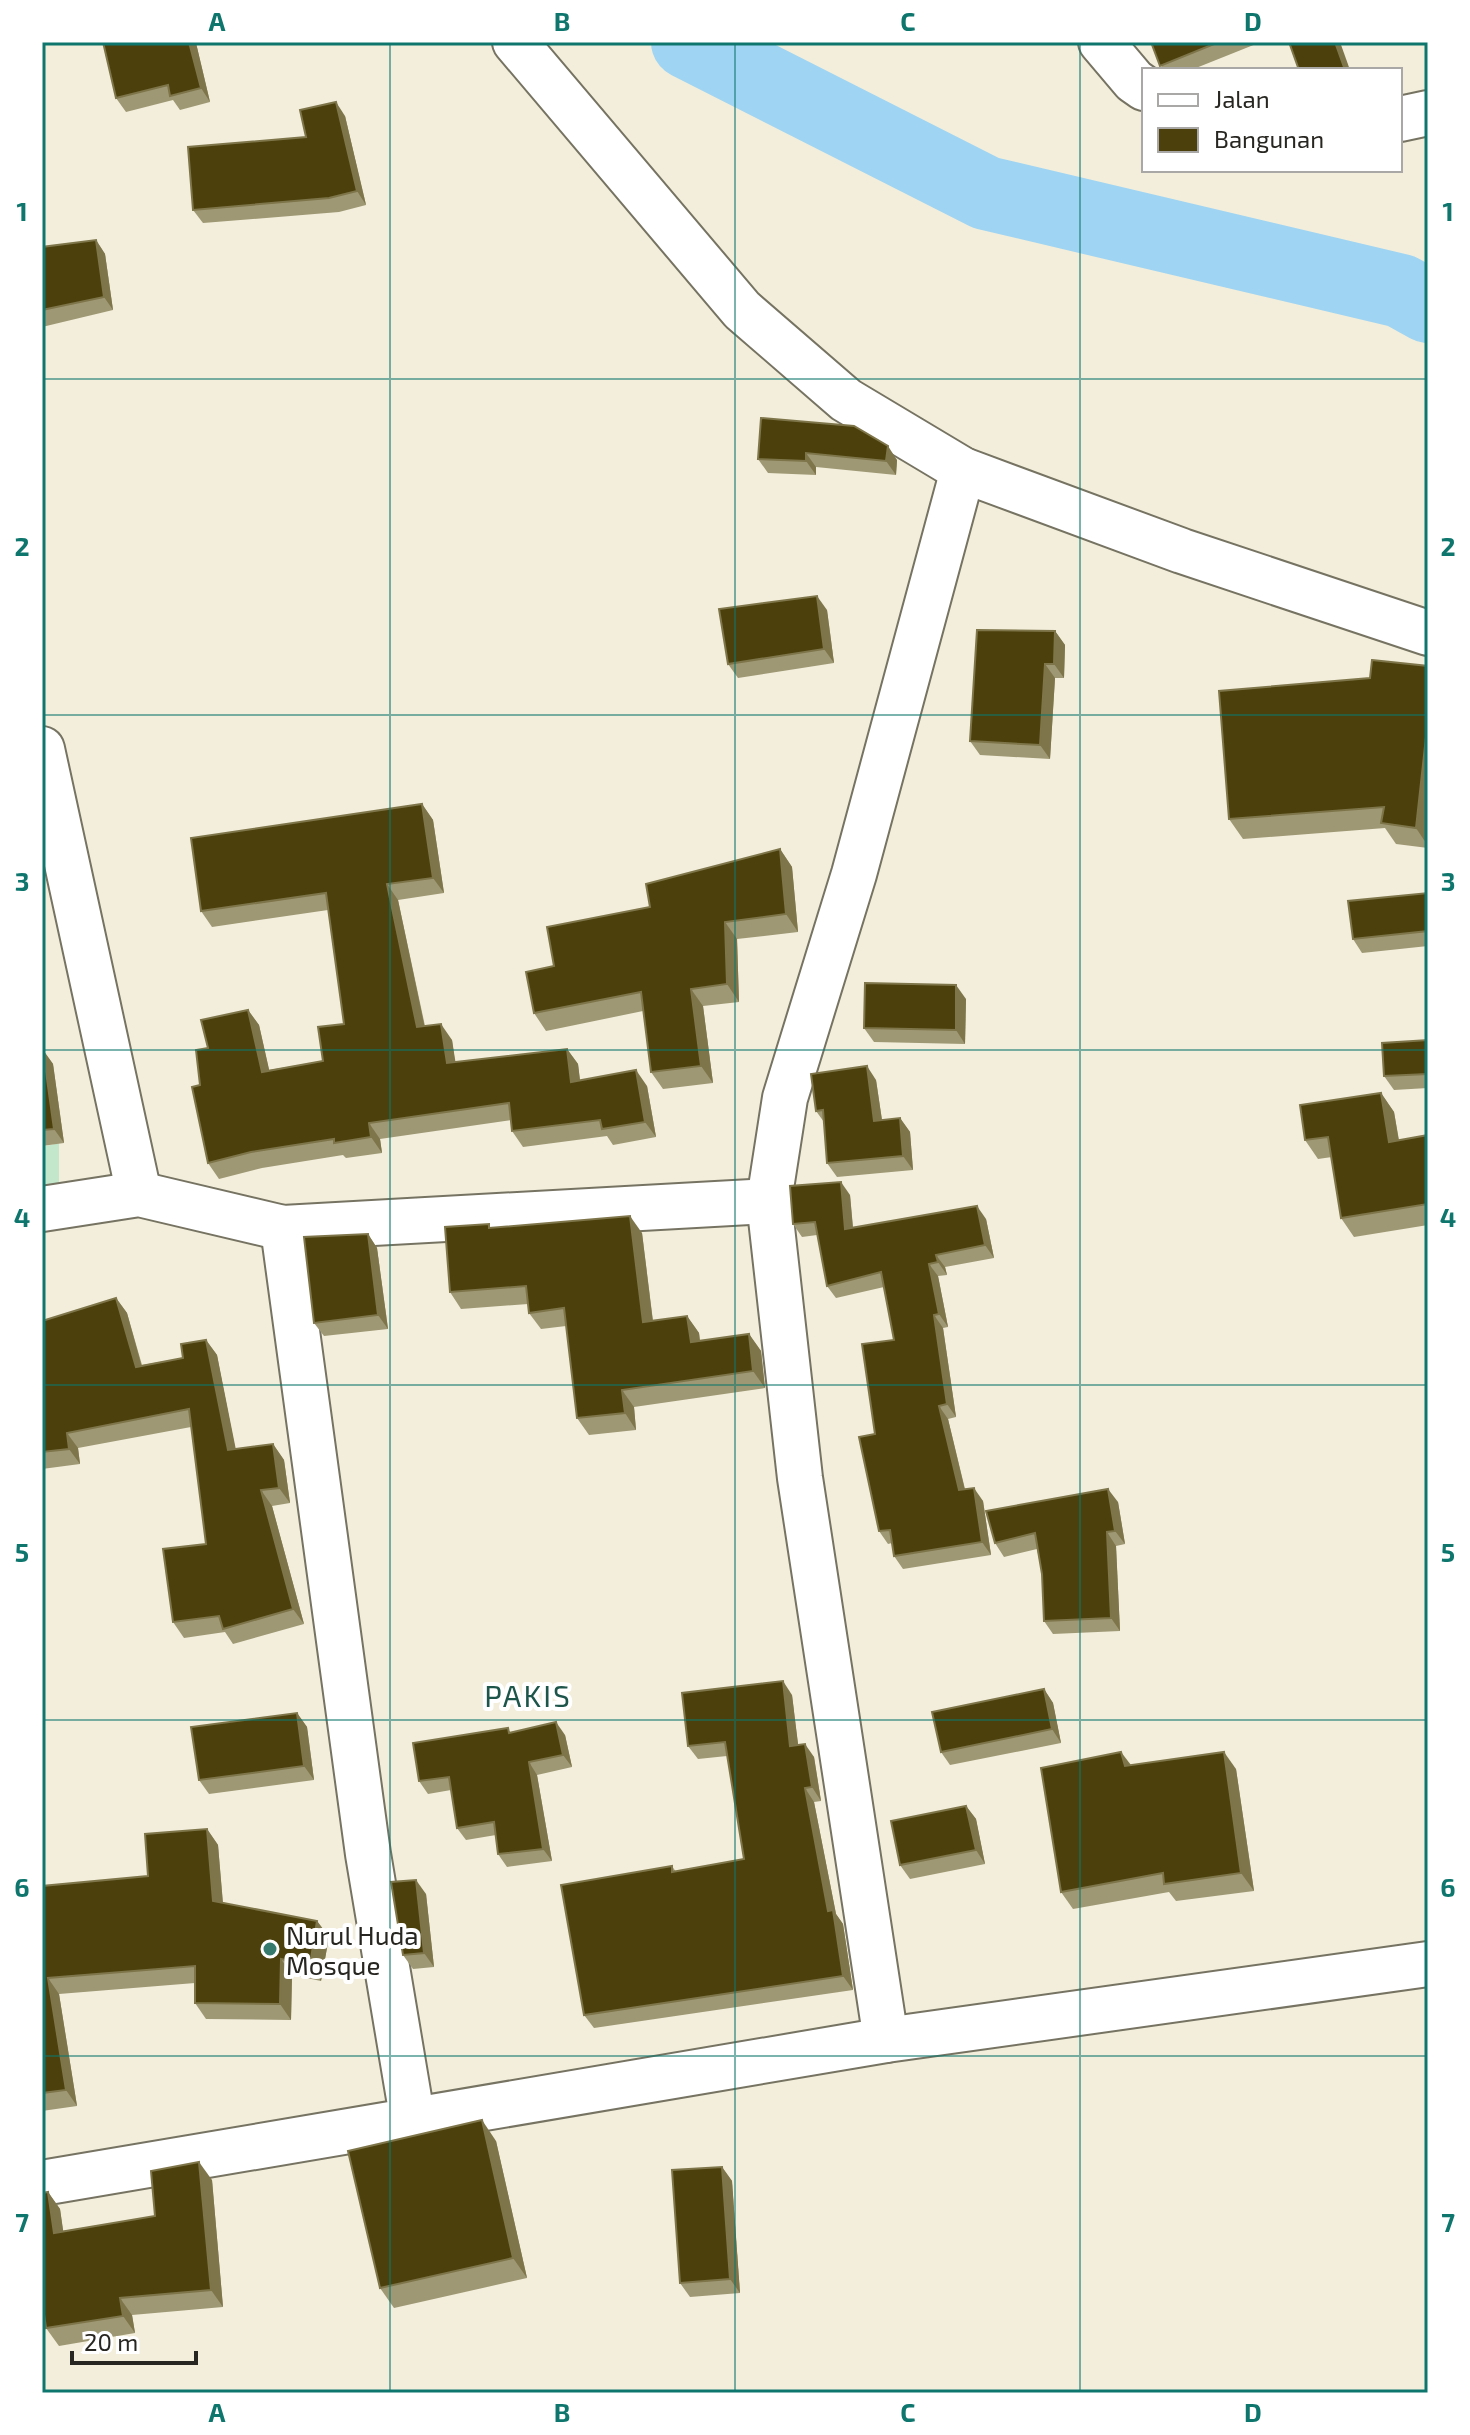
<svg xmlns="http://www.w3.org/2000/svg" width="1470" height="2435" viewBox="0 0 1470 2435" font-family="'Exo 2',sans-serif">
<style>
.pitch{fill:#c2e7ca}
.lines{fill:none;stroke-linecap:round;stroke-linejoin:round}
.river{stroke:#9fd4f3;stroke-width:74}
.minor-casing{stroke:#767362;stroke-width:48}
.minor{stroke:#fff;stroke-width:44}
.wall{fill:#9f9874}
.shaded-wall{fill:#7e754a}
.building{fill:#4c410c;stroke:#7e754a;stroke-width:2}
.grid{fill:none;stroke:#0f766e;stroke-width:2;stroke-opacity:0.55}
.poi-dot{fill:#367a6e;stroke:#fff;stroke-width:3}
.labels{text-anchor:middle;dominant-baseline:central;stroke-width:8;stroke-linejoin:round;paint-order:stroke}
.poi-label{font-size:26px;fill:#282620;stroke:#fff;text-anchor:start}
.quarter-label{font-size:30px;letter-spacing:2px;fill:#1d554b;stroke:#fff}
.neatline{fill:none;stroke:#0f766e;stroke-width:3}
.grid-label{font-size:26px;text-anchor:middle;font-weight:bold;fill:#0f766e}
</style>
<rect width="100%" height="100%" fill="#f2eedb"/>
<!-- pitch -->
<polygon class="pitch" points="59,1143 59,1190 42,1194 42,1147"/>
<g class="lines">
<!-- river -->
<polyline class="river" points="688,42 986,193 1401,291 1428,306"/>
<defs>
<g id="minor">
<polyline points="515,42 742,310 846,400 963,470 1182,551 1428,633"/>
<polyline points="1101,42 1134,81 1144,88"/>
<polyline points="1400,119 1428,113"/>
<polyline points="42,749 139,1194"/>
<polyline points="42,1209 139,1194 283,1228 769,1201"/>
<polyline points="283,1228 368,1854 413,2122"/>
<polyline points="886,2040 800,1478 769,1201 785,1098 854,874 963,470"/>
<polyline points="42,2183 886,2040 1428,1964"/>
</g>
</defs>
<!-- minor casing -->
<use href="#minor" class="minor-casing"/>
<!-- minor -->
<use href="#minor" class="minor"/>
</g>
<!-- wall -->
<g class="wall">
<polygon points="103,42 212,42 196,43 210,102 180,110 173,100 126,112 116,98"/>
<polygon points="1151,42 1261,42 1191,70 1163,70"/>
<polygon points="345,116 366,205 339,212 203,223 193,210"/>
<polygon points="96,240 105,254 113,310 42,327 42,247"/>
<polygon points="761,418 897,460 896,475 816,467 816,475 768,473 758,459"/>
<polygon points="827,610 834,663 738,678 728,664"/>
<polygon points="1055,631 1065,645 1064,678 1055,678 1050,759 980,755 970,741"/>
<polygon points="1428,666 1428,848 1396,844 1385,828 1243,839 1229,819 1370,678"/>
<polygon points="422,804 433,820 444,893 398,900 425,1026 452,1040 455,1062 567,1049 578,1064 580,1080 647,1086 656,1137 613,1145 607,1136 523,1147 512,1131 511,1120 380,1139 382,1153 346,1158 343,1155 262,1168 219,1179 208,1163 200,1085 208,1048 248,1010 259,1025 269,1070 323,1061 344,1024 328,910 212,927 201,911"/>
<polygon points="780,849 792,867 798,932 737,939 739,1002 703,1006 713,1083 663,1089 651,1072 643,1011 546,1031 534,1013 554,966 650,907"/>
<polygon points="1428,893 1428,946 1362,953 1353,939"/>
<polygon points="966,999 965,1044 874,1042 864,1028"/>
<polygon points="1428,1040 1428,1088 1394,1090 1384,1076"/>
<polygon points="42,1050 43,1050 53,1064 64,1143 42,1146"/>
<polygon points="876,1080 882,1120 900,1118 910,1132 913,1170 837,1177 827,1163 824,1122 816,1111"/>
<polygon points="1381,1093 1394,1112 1399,1140 1428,1135 1428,1225 1354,1237 1341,1218 1332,1157 1318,1159 1305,1140"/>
<polygon points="850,1195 853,1227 986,1219 994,1258 945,1267 947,1275 938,1276 948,1327 943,1328 956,1417 948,1419 965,1489 983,1501 991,1555 903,1569 894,1556 892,1543 888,1544 879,1531 875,1434 894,1340 884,1287 836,1298 827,1286 817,1235 802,1237 793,1224"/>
<polygon points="491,1227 642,1233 653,1321 687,1316 699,1333 700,1341 749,1334 761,1351 765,1388 634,1407 636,1430 589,1435 577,1418 566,1326 541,1329 529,1313 528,1304 461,1309 450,1292"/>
<polygon points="368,1234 377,1248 388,1329 324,1336 314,1323"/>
<polygon points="116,1298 127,1313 142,1365 183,1358 206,1340 217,1355 235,1449 273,1444 284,1460 290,1503 272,1506 304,1624 233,1644 225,1632 184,1638 173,1622 206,1544 191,1427 78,1448 80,1464 42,1469 42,1321"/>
<polygon points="1118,1502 1125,1544 1116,1546 1120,1631 1053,1634 1044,1621 1042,1574 1037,1549 1004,1557 995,1543"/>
<polygon points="1044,1689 1053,1703 1061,1743 950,1765 941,1752"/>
<polygon points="792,1695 798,1745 814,1757 821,1801 814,1802 836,1914 843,1924 853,1990 594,2028 584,2015 672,1866 676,1872 744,1859 727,1756 698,1759 688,1746"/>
<polygon points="297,1713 307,1727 314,1780 209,1794 199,1780"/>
<polygon points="511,1732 565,1735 572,1767 537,1775 552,1861 507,1867 498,1854 496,1835 466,1840 457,1828 451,1790 428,1794 419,1781"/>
<polygon points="1131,1765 1236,1769 1254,1891 1176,1901 1169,1892 1073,1909 1061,1892"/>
<polygon points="966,1806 976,1819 985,1864 910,1879 900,1865"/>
<polygon points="207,1829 218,1845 223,1903 317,1921 329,1937 321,1981 292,1975 291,2020 206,2019 195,2003 195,1983 59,1994 77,2106 42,2111 42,1886 148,1876"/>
<polygon points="426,1894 434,1967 413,1969 403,1955"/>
<polygon points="496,2141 527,2278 394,2308 380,2288"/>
<polygon points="722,2167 732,2181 740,2293 690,2297 680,2283"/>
<polygon points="212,2180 223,2307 132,2315 135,2333 59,2346 46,2328 44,2312 42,2312 42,2193 48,2192 60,2209 63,2231 155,2216"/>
</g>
<!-- shaded-wall -->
<g class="shaded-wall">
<polygon points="189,42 195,42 196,43 210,102 201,88"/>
<polygon points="1335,42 1340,42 1350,70 1345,70"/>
<polygon points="336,102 345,116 366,205 357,191"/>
<polygon points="96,240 105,254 113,310 104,297"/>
<polygon points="888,446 897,460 896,475 886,461"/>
<polygon points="806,453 816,467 816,475 806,461"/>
<polygon points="817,596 827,610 834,663 824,649"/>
<polygon points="1055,631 1065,645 1064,678 1054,664"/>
<polygon points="1045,664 1055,678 1050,759 1040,745"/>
<polygon points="1428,719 1428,846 1416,828"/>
<polygon points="422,804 433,820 444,893 433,878"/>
<polygon points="780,849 792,867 798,932 786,914"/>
<polygon points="387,884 398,900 428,1043 417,1027"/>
<polygon points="725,922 737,939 739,1002 727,984"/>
<polygon points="956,985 966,999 965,1044 956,1030"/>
<polygon points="691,989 703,1006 713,1083 701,1066"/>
<polygon points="248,1010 259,1025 273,1087 262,1072"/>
<polygon points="441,1024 452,1040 458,1078 447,1063"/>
<polygon points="567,1049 578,1064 582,1097 571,1082"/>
<polygon points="43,1050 53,1064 64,1143 54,1129"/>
<polygon points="867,1066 876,1080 884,1134 874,1121"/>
<polygon points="636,1070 647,1086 656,1137 645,1122"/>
<polygon points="1381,1093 1394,1112 1402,1160 1389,1142"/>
<polygon points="900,1118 910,1132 913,1170 903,1156"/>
<polygon points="369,1123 380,1139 382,1153 371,1137"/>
<polygon points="841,1182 850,1195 854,1241 845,1229"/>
<polygon points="977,1206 986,1219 994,1258 985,1245"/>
<polygon points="630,1216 642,1233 655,1339 643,1322"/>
<polygon points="368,1234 377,1248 388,1329 378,1315"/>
<polygon points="936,1255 945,1267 947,1275 938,1262"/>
<polygon points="929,1264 938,1276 948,1327 939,1314"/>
<polygon points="116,1298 127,1313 146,1382 136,1367"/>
<polygon points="934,1315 943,1328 956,1417 947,1404"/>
<polygon points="687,1316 699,1333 702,1359 691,1342"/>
<polygon points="749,1334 761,1351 765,1388 753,1371"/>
<polygon points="206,1340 217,1355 239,1465 228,1450"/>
<polygon points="622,1390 634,1407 636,1430 625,1413"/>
<polygon points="939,1406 948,1419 968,1503 959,1490"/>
<polygon points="67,1433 78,1448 80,1464 69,1449"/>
<polygon points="273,1444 284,1460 290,1503 279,1488"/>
<polygon points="974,1488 983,1501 991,1555 982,1542"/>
<polygon points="1108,1489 1118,1502 1125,1544 1115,1531"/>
<polygon points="261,1490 272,1506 304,1624 293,1609"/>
<polygon points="1107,1532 1116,1546 1120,1631 1111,1618"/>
<polygon points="783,1681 792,1695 800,1760 790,1746"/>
<polygon points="1044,1689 1053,1703 1061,1743 1052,1729"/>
<polygon points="297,1713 307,1727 314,1780 304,1766"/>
<polygon points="556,1722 565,1735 572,1767 563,1755"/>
<polygon points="805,1744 814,1757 821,1801 812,1787"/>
<polygon points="1121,1752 1134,1769 1125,1766"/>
<polygon points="1224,1752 1236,1769 1254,1891 1241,1873"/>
<polygon points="529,1762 537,1775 552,1861 543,1849"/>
<polygon points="805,1788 814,1802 836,1914 843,1924 853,1990 843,1976 828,1911"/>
<polygon points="966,1806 976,1819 985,1864 976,1850"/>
<polygon points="207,1829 218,1845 224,1917 213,1901"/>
<polygon points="416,1880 426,1894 434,1967 424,1953"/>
<polygon points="317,1921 329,1937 321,1981 310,1965"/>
<polygon points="281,1959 292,1975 291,2020 280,2004"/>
<polygon points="48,1978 59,1994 77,2106 66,2090"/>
<polygon points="482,2120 496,2141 527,2278 513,2258"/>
<polygon points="199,2162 212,2180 223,2307 211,2290"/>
<polygon points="722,2167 732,2181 740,2293 730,2279"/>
<polygon points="48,2192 60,2209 66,2250 54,2233"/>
<polygon points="120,2298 132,2315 135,2333 123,2316"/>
</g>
<!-- building -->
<g class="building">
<polygon points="103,42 189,42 201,88 170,96 168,85 116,98"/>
<polygon points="1151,42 1219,42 1160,66"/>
<polygon points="1289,42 1335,42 1345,70 1299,70"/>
<polygon points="336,102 357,191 329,198 193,210 188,147 306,137 300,110"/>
<polygon points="96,240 104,297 42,310 42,247"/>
<polygon points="761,418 854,426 888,446 886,461 806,453 806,461 758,459"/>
<polygon points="817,596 824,649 728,664 719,609"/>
<polygon points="977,630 1055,631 1054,664 1045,664 1040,745 970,741"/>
<polygon points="1372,660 1428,666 1428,719 1416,828 1381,823 1384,807 1229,819 1219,691 1370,678"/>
<polygon points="422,804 433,878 387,884 417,1027 441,1024 447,1063 567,1049 571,1082 636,1070 645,1122 602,1129 600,1120 512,1131 509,1103 369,1123 371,1137 334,1143 334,1139 251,1152 208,1163 192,1087 200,1085 196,1050 208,1048 201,1020 248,1010 262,1072 323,1061 318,1027 344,1024 326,893 201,911 191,838"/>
<polygon points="780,849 786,914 725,922 727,984 691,989 701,1066 651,1072 641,992 534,1013 526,972 554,966 547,927 650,907 646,884"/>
<polygon points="1428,893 1428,931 1353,939 1348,901"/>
<polygon points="865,983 956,985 956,1030 864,1028"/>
<polygon points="1428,1040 1428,1074 1384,1076 1382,1043"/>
<polygon points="42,1050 43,1050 54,1129 42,1130"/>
<polygon points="867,1066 874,1121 900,1118 903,1156 827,1163 823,1110 816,1111 811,1074"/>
<polygon points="1381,1093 1389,1142 1428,1135 1428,1204 1341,1218 1328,1137 1305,1140 1300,1105"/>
<polygon points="841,1182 845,1229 977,1206 985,1245 936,1255 938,1262 929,1264 939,1314 934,1315 947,1404 939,1406 959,1490 974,1488 982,1542 894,1556 890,1530 879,1531 859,1437 875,1434 862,1344 894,1340 881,1272 827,1286 815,1222 793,1224 790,1186"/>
<polygon points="630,1216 643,1322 687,1316 691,1342 749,1334 753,1371 622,1390 625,1413 577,1418 564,1308 529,1313 526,1286 450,1292 445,1227 489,1224 489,1228"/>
<polygon points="368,1234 378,1315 314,1323 304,1237"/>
<polygon points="116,1298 136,1367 183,1358 181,1344 206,1340 228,1450 273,1444 279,1488 261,1490 293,1609 223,1629 219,1616 173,1622 163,1549 206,1544 189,1409 67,1433 69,1449 42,1452 42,1321"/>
<polygon points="1108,1489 1115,1531 1107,1532 1111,1618 1044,1621 1042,1574 1035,1533 995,1543 986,1511"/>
<polygon points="783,1681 790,1746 805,1744 812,1787 805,1788 828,1911 833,1910 843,1976 584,2015 561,1885 672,1866 672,1872 744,1859 725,1742 688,1746 682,1693"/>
<polygon points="1044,1689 1052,1729 941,1752 932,1712"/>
<polygon points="297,1713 304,1766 199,1780 191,1727"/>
<polygon points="556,1722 563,1755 529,1762 543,1849 498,1854 494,1822 457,1828 449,1777 419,1781 413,1743 508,1728 509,1733"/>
<polygon points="1121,1752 1125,1766 1224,1752 1241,1873 1164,1884 1163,1873 1061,1892 1041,1768"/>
<polygon points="966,1806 976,1850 900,1865 891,1821"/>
<polygon points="207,1829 213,1901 317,1921 310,1965 281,1959 280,2004 195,2003 195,1966 48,1978 66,2090 42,2093 42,1886 148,1876 145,1834"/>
<polygon points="416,1880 424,1953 403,1955 391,1882"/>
<polygon points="482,2120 513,2258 380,2288 348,2151"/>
<polygon points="199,2162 211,2290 120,2298 123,2316 46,2328 42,2301 42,2193 48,2192 54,2233 155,2216 151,2171"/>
<polygon points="722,2167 730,2279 680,2283 672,2170"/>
</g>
<!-- grid -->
<path class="grid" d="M390 42V2393M735 42V2393M1080 42V2393M42 379H1428M42 715H1428M42 1050H1428M42 1385H1428M42 1720H1428M42 2056H1428"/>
<!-- markers -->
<circle class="poi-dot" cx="270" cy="1949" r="8"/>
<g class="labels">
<!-- poi labels -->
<g class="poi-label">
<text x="286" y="1934">Nurul Huda<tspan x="286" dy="30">Mosque</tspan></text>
</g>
<!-- quarter labels -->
<g class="quarter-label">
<text x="528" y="1695">PAKIS</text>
</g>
</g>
<!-- border -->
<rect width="1470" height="2435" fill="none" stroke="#ffffff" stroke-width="88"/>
<!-- legend -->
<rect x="1142" y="68" width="260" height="104" fill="#ffffff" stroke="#a9a8a6" stroke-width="2"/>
<rect x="1158" y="94" width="40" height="12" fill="#ffffff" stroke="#a9a8a6" stroke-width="2"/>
<text x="1214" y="108" font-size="24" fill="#282620">Jalan</text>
<rect x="1158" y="128" width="40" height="24" fill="#4c410c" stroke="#a9a8a6" stroke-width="2"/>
<text x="1214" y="148" font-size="24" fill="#282620">Bangunan</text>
<!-- scale -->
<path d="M72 2351v12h124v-12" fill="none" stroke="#282620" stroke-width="4"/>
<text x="84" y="2351" font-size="24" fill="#282620" stroke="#ffffff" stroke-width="6" paint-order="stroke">20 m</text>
<rect x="44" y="44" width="1382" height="2347" class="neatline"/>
<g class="grid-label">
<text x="217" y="31">A</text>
<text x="562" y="31">B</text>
<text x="908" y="31">C</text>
<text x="1253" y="31">D</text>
<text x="22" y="221">1</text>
<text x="1448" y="221">1</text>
<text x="22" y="556">2</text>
<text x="1448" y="556">2</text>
<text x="22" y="891">3</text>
<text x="1448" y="891">3</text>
<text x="22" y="1227">4</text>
<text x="1448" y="1227">4</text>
<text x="22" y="1562">5</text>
<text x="1448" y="1562">5</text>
<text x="22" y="1897">6</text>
<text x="1448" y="1897">6</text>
<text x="22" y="2232">7</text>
<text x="1448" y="2232">7</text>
<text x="217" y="2422">A</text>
<text x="562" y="2422">B</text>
<text x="908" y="2422">C</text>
<text x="1253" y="2422">D</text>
</g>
</svg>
